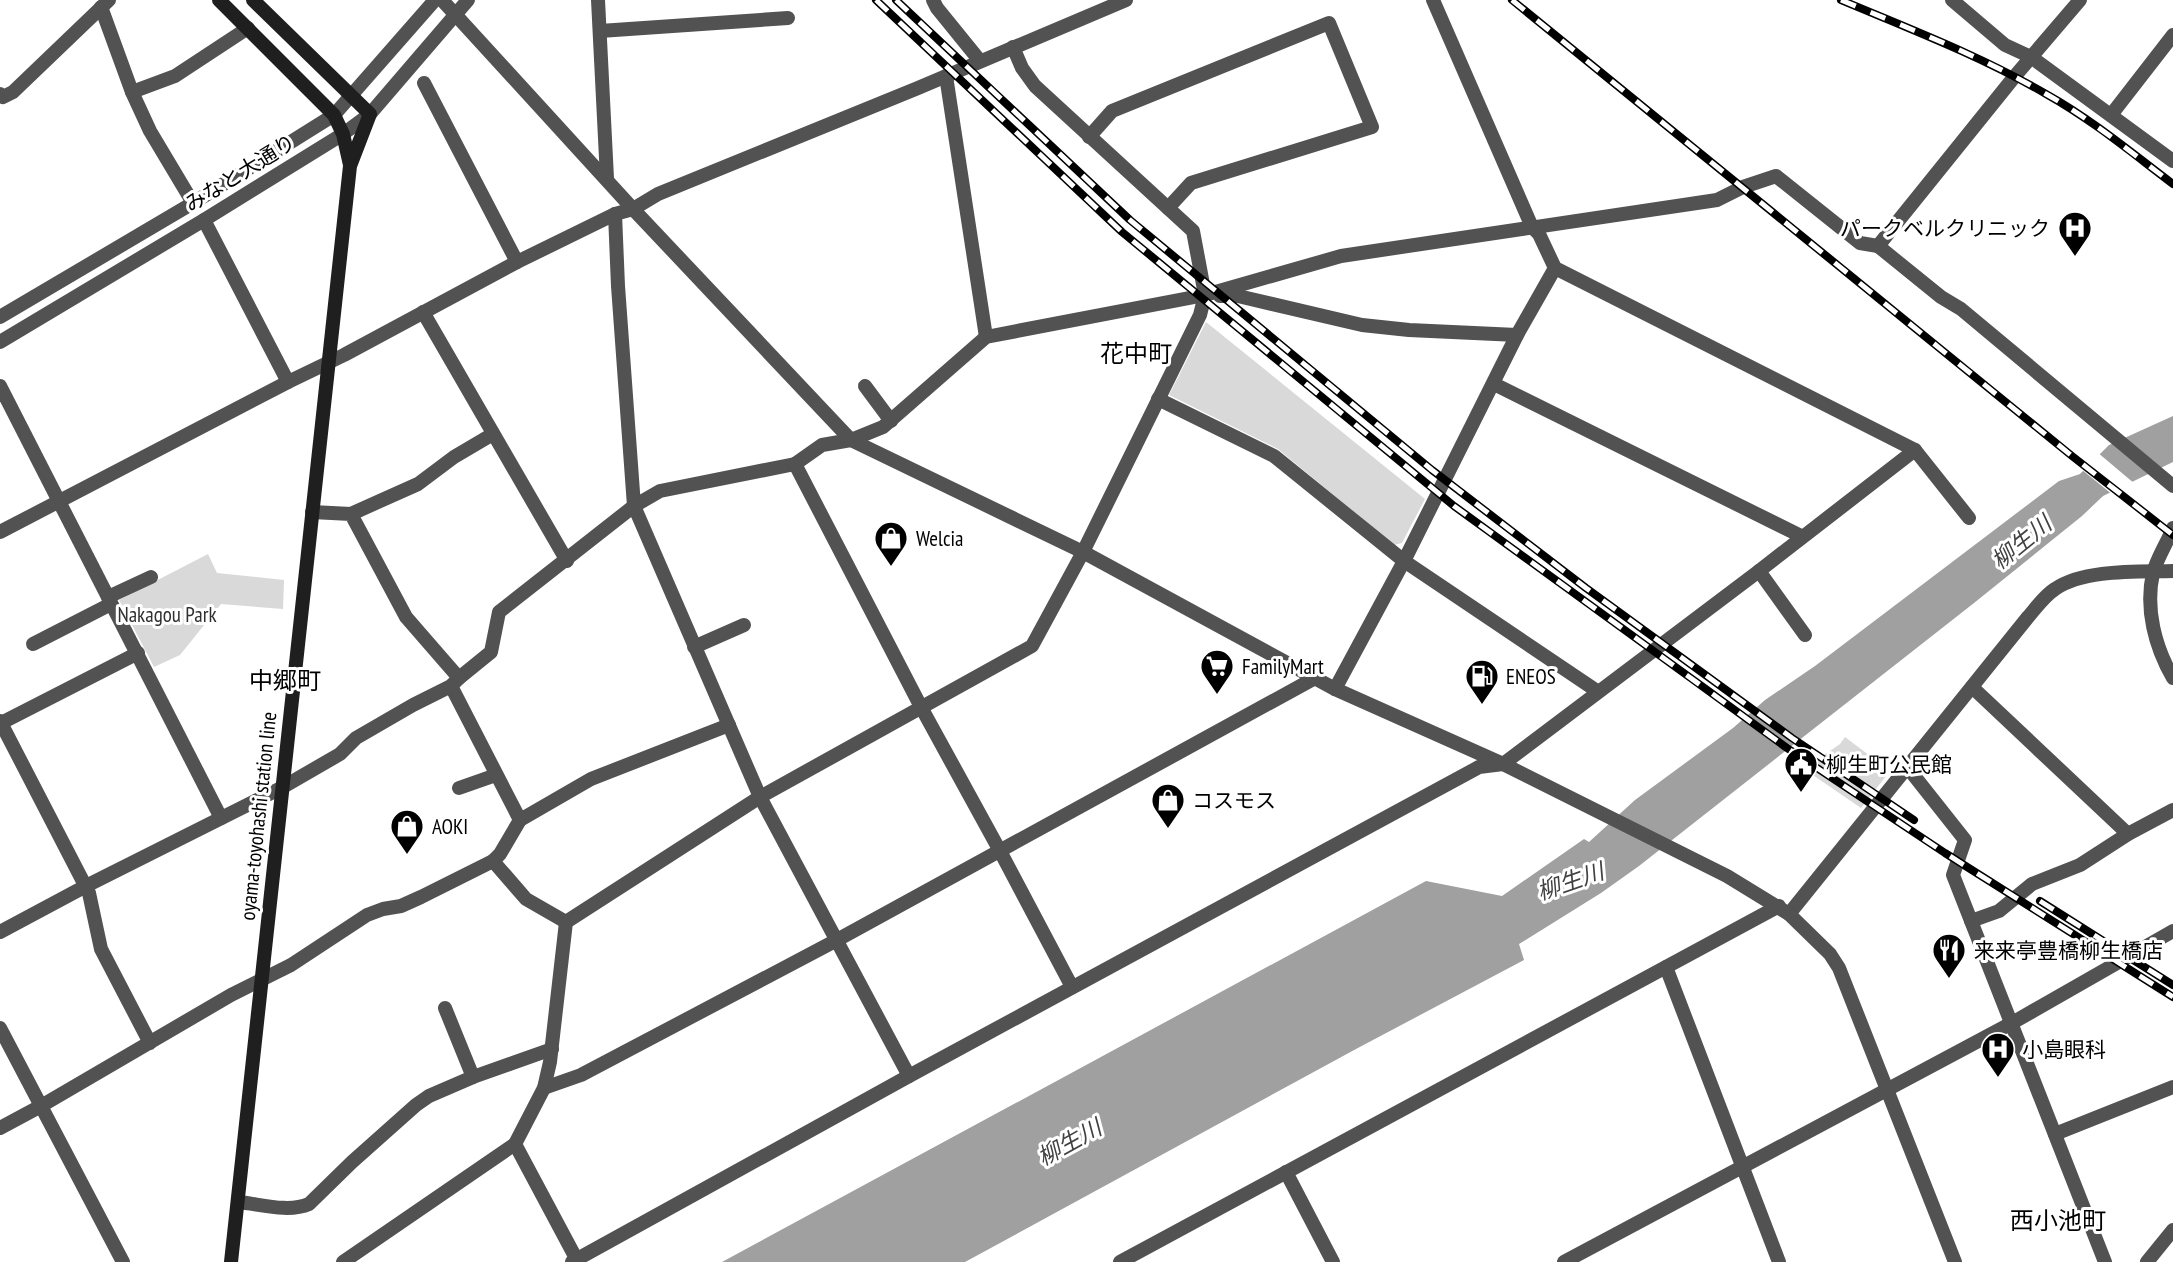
<svg xmlns="http://www.w3.org/2000/svg" width="2173" height="1262" viewBox="0 0 2173 1262" font-family="'PT Sans Narrow','Noto Sans JP',sans-serif">
<style>
.green{fill:#d9d9d9}
.water{fill:#a0a0a0}
.pier{fill:#fff}
.lines{fill:none;stroke-linecap:round;stroke-linejoin:round}
.minor{stroke:#525252;stroke-width:14}
.tertiary{stroke:#525252;stroke-width:14}
.secondary{stroke:#1f1f1f;stroke-width:14}
.rail-casing{stroke:#000;stroke-width:8}
.rail{stroke:#fff;stroke-width:5;stroke-dasharray:16;stroke-linecap:butt}
.labels{text-anchor:middle;dominant-baseline:central;stroke-width:6;stroke-linejoin:round;paint-order:stroke}
.street-label{font-size:21px;fill:#000;stroke:#fff}
.poi-label{font-size:21px;fill:#000;stroke:#fff;text-anchor:start}
.park-label{font-size:21px;fill:#303030;stroke:#fff}
.water-label{font-size:23px;font-style:italic;fill:#414141;stroke:#fff}
.quarter-label{font-size:24px;fill:#000;stroke:#fff}
</style>
<rect width="100%" height="100%" fill="#fff"/>
<!-- green -->
<g class="green">
<polygon points="1206,322 1425,499 1402,543 1394,545 1278,449 1169,395"/>
<polygon points="208,554 217,573 284,580 283,609 221,604 180,655 154,667 119,600"/>
<polygon points="1845,737 1890,771 1861,808 1804,769 1840,744"/>
</g>
<!-- water -->
<polygon class="water" points="2173,416 2173,462 2103,496 2082,516 1974,603 1639,866 1601,893 1519,944 1524,960 1356,1049 965,1262 722,1262 1426,881 1502,896 1584,839 1589,842 1635,800 1733,728 1765,700 1815,666 2059,481 2080,474 2109,445"/>
<!-- pier -->
<polygon class="pier" points="2097,452 2135,484 2113,495 2081,469"/>
<g class="lines">
<!-- minor -->
<g class="minor">
<polyline points="598,0 607,178"/>
<polyline points="933,0 937,8 980,61"/>
<polyline points="101,7 132,92 150,131 193,203"/>
<polyline points="600,31 788,18"/>
<polyline points="946,76 986,337"/>
<polyline points="424,83 517,262"/>
<polyline points="132,92 175,76 248,28"/>
<polyline points="0,94 3,97 13,92 109,0"/>
<polyline points="2111,115 2173,35"/>
<polyline points="1089,137 1112,111 1329,23 1372,127 1191,183 1168,208"/>
<polyline points="615,214 618,286 634,506 660,491 795,464"/>
<polyline points="204,220 288,382"/>
<polyline points="1878,246 2015,76 2080,0"/>
<polyline points="1220,296 1238,296 1362,325 1409,330 1517,335"/>
<polyline points="423,312 567,561"/>
<polyline points="1494,384 1801,536"/>
<polyline points="0,386 221,818"/>
<polyline points="865,386 891,421"/>
<polyline points="1158,399 1274,456 1404,561 1597,691"/>
<polyline points="1915,450 1969,518"/>
<polyline points="351,514 418,484 454,457 493,434"/>
<polyline points="0,532 288,382 344,355 517,262 615,214 633,209 658,194 918,88 1126,0"/>
<polyline points="1759,571 1805,635"/>
<polyline points="108,597 151,577"/>
<polyline points="33,644 111,604"/>
<polyline points="694,647 744,625"/>
<polyline points="459,678 491,652 499,612 634,506 760,797 909,1076"/>
<polyline points="451,686 520,820 500,854 493,861 526,899 566,922"/>
<polyline points="1972,687 2128,834"/>
<polyline points="1335,689 1404,561 1517,335 1555,268"/>
<polyline points="0,721 89,893 101,949 150,1043"/>
<polyline points="1,723 138,653"/>
<polyline points="1908,768 1965,840 1953,875 2105,1262"/>
<polyline points="459,788 496,775"/>
<polyline points="520,820 591,779 729,725"/>
<path d="M1789 914 2028 617C2036 608 2044 596 2055 589 2084 569 2138 572 2173 571"/>
<polyline points="1971,921 1999,911 2032,884 2080,865 2128,834 2173,810"/>
<polyline points="0,932 86,886 283,787 340,754 356,738 413,705 451,686 459,678 406,617 351,514 312,512"/>
<polyline points="1666,967 1779,1262"/>
<polyline points="1072,987 1000,851 921,707 795,464 822,445 851,440 883,427 986,337 1205,295 1341,256 1717,200 1743,187 1776,176 1860,243 1878,246 1941,297 1961,309 2173,486"/>
<polyline points="445,1008 473,1077"/>
<polyline points="0,1028 123,1262"/>
<polyline points="544,1088 581,1075 837,940 1315,678"/>
<polyline points="0,1128 41,1106 231,995 291,965 367,915 383,909 401,906 421,897 493,861"/>
<polyline points="2055,1134 2173,1087"/>
<polyline points="515,1144 578,1262"/>
<polyline points="1286,1172 1333,1262"/>
<path d="M238 1202C260 1204 288 1213 309 1204L352 1162 416 1105 429 1096 473 1077 552 1049"/>
<polyline points="343,1262 515,1144 544,1088 550,1062 566,922 760,797 1032,646 1083,552 1200,315 1205,295 1193,231 1035,86 1022,68 1013,47"/>
<polyline points="572,1262 909,1076 1479,767 1503,764 1759,571 1915,450 1555,268 1539,234 1532,227 1433,0"/>
<polyline points="1120,1262 1779,906"/>
<polyline points="2147,1262 2173,1230"/>
</g>
<!-- tertiary -->
<g class="tertiary">
<polyline points="442,0 633,209 851,440 1083,552 1335,689 1503,764 1727,876 1789,914 1830,954 1839,968 1955,1262"/>
<polyline points="1952,0 2005,45 2031,57 2173,161"/>
<polyline points="0,317 193,203 334,115 435,0"/>
<polyline points="0,342 204,220 343,134 370,114 468,0"/>
<path d="M2173 528C2167 543 2157 558 2153 573 2145 609 2155 647 2173 678"/>
<polyline points="1564,1262 2012,1023 2173,931"/>
</g>
<!-- secondary -->
<g class="secondary">
<polyline points="219,0 334,115 343,134 350,165"/>
<polyline points="231,1262 350,166 370,114 253,0"/>
</g>
<defs>
<g id="rail">
<polyline points="876,0 1122,232 1454,506 1787,748 1945,853 2173,997"/>
<polyline points="896,0 1130,220 1432,470 1586,588 1792,738 1914,820"/>
<polyline points="1512,0 2072,456 2173,535"/>
<path d="M1841 0C1910 29 1981 56 2046 94 2091 119 2132 153 2173 184"/>
<polyline points="2040,901 2173,985"/>
</g>
</defs>
<!-- rail casing -->
<use href="#rail" class="rail-casing"/>
<!-- rail -->
<use href="#rail" class="rail"/>
</g>
<!-- icons -->
<defs>
<symbol id="hospital-pin" viewBox="-11 -11 22 30"><path d="M0 17L-7.5 6A9.5 9.5 0 1 1 7.5 6Z" fill="#000" stroke="#fff"/><path d="M-5-5h3v3.5h4V-5h3V5h-3V1.5h-4V5h-3Z" fill="#fff"/></symbol>
<symbol id="shop-pin" viewBox="-11 -11 22 30"><path d="M0 17L-7.5 6A9.5 9.5 0 1 1 7.5 6Z" fill="#000" stroke="#fff"/><path d="M-5-2.5h2.3a2.7 3.5 0 0 1 5.4 0H5L5.5 6h-11ZM-1.5-2.5h3a1.5 2.3 0 0 0-3 0Z" fill="#fff"/></symbol>
<symbol id="supermarket-pin" viewBox="-11 -11 22 30"><path d="M0 17L-7.5 6A9.5 9.5 0 1 1 7.5 6Z" fill="#000" stroke="#fff"/><path d="M-6-5.5h2.5l.6 2H6L4.5 2H-2.5L-4.4-4H-6ZM-1.5 3.2a1.3 1.3 0 1 0 .1 0ZM3 3.2a1.3 1.3 0 1 0 .1 0Z" fill="#fff"/></symbol>
<symbol id="fuel-pin" viewBox="-11 -11 22 30"><path d="M0 17L-7.5 6A9.5 9.5 0 1 1 7.5 6Z" fill="#000" stroke="#fff"/><path d="M-5.5-6h7V0h2V4h1.3V-2.5L3-4.5l.8-.8L6-3V5H2.5V1h-1V6h-7ZM-4.2-4.7v3.2H.2V-4.7Z" fill="#fff"/></symbol>
<symbol id="civic-pin" viewBox="-11 -11 22 30"><path d="M0 17L-7.5 6A9.5 9.5 0 1 1 7.5 6Z" fill="#000" stroke="#fff"/><path d="M-.6-6.5H3V-4.5H.6V-3L4-1V1h2V6H-6V1h2V-1L-.6-3ZM-1.2 2.5V6h2.4V2.5Z" fill="#fff"/></symbol>
<symbol id="restaurant-pin" viewBox="-11 -11 22 30"><path d="M0 17L-7.5 6A9.5 9.5 0 1 1 7.5 6Z" fill="#000" stroke="#fff"/><path d="M-5-6h1v4h1v-4h1v4h1v-4h1v5L-1.5 .5V6h-2V.5L-5-1ZM5-6V6H3V1.5H1.5Q1.5-4 5-6Z" fill="#fff"/></symbol>
</defs>
<g fill-rule="evenodd">
<use href="#hospital-pin" x="2056" y="209" width="38" height="52"/>
<use href="#shop-pin" x="872" y="519" width="38" height="52"/>
<use href="#supermarket-pin" x="1198" y="647" width="38" height="52"/>
<use href="#fuel-pin" x="1463" y="657" width="38" height="52"/>
<use href="#civic-pin" x="1782" y="745" width="38" height="52"/>
<use href="#shop-pin" x="1149" y="781" width="38" height="52"/>
<use href="#shop-pin" x="388" y="807" width="38" height="52"/>
<use href="#restaurant-pin" x="1930" y="931" width="38" height="52"/>
<use href="#hospital-pin" x="1979" y="1030" width="38" height="52"/>
</g>
<g class="labels">
<!-- street labels -->
<g class="street-label">
<text transform="translate(240 173) rotate(-32)">みなと大通り</text>
<text transform="translate(258 816) rotate(-84)">oyama-toyohashi station line</text>
</g>
<!-- poi labels -->
<g class="poi-label">
<text x="2050" y="228" text-anchor="end">パークベルクリニック</text>
<text x="916" y="538">Welcia</text>
<text x="1242" y="666">FamilyMart</text>
<text x="1506" y="676">ENEOS</text>
<text x="1826" y="764">柳生町公民館</text>
<text x="1192" y="800">コスモス</text>
<text x="432" y="826">AOKI</text>
<text x="1974" y="950">来来亭豊橋柳生橋店</text>
<text x="2022" y="1049">小島眼科</text>
</g>
<!-- park labels -->
<g class="park-label">
<text x="167" y="614">Nakagou Park</text>
</g>
<!-- water labels -->
<g class="water-label">
<text transform="translate(2021 542) rotate(-39)">柳生川</text>
<text transform="translate(1570 881) rotate(-19)">柳生川</text>
<text transform="translate(1069 1142) rotate(-29)">柳生川</text>
</g>
<!-- quarter labels -->
<g class="quarter-label">
<text x="1136" y="353">花中町</text>
<text x="285" y="680">中郷町</text>
<text x="2058" y="1220">西小池町</text>
</g>
</g>
</svg>
